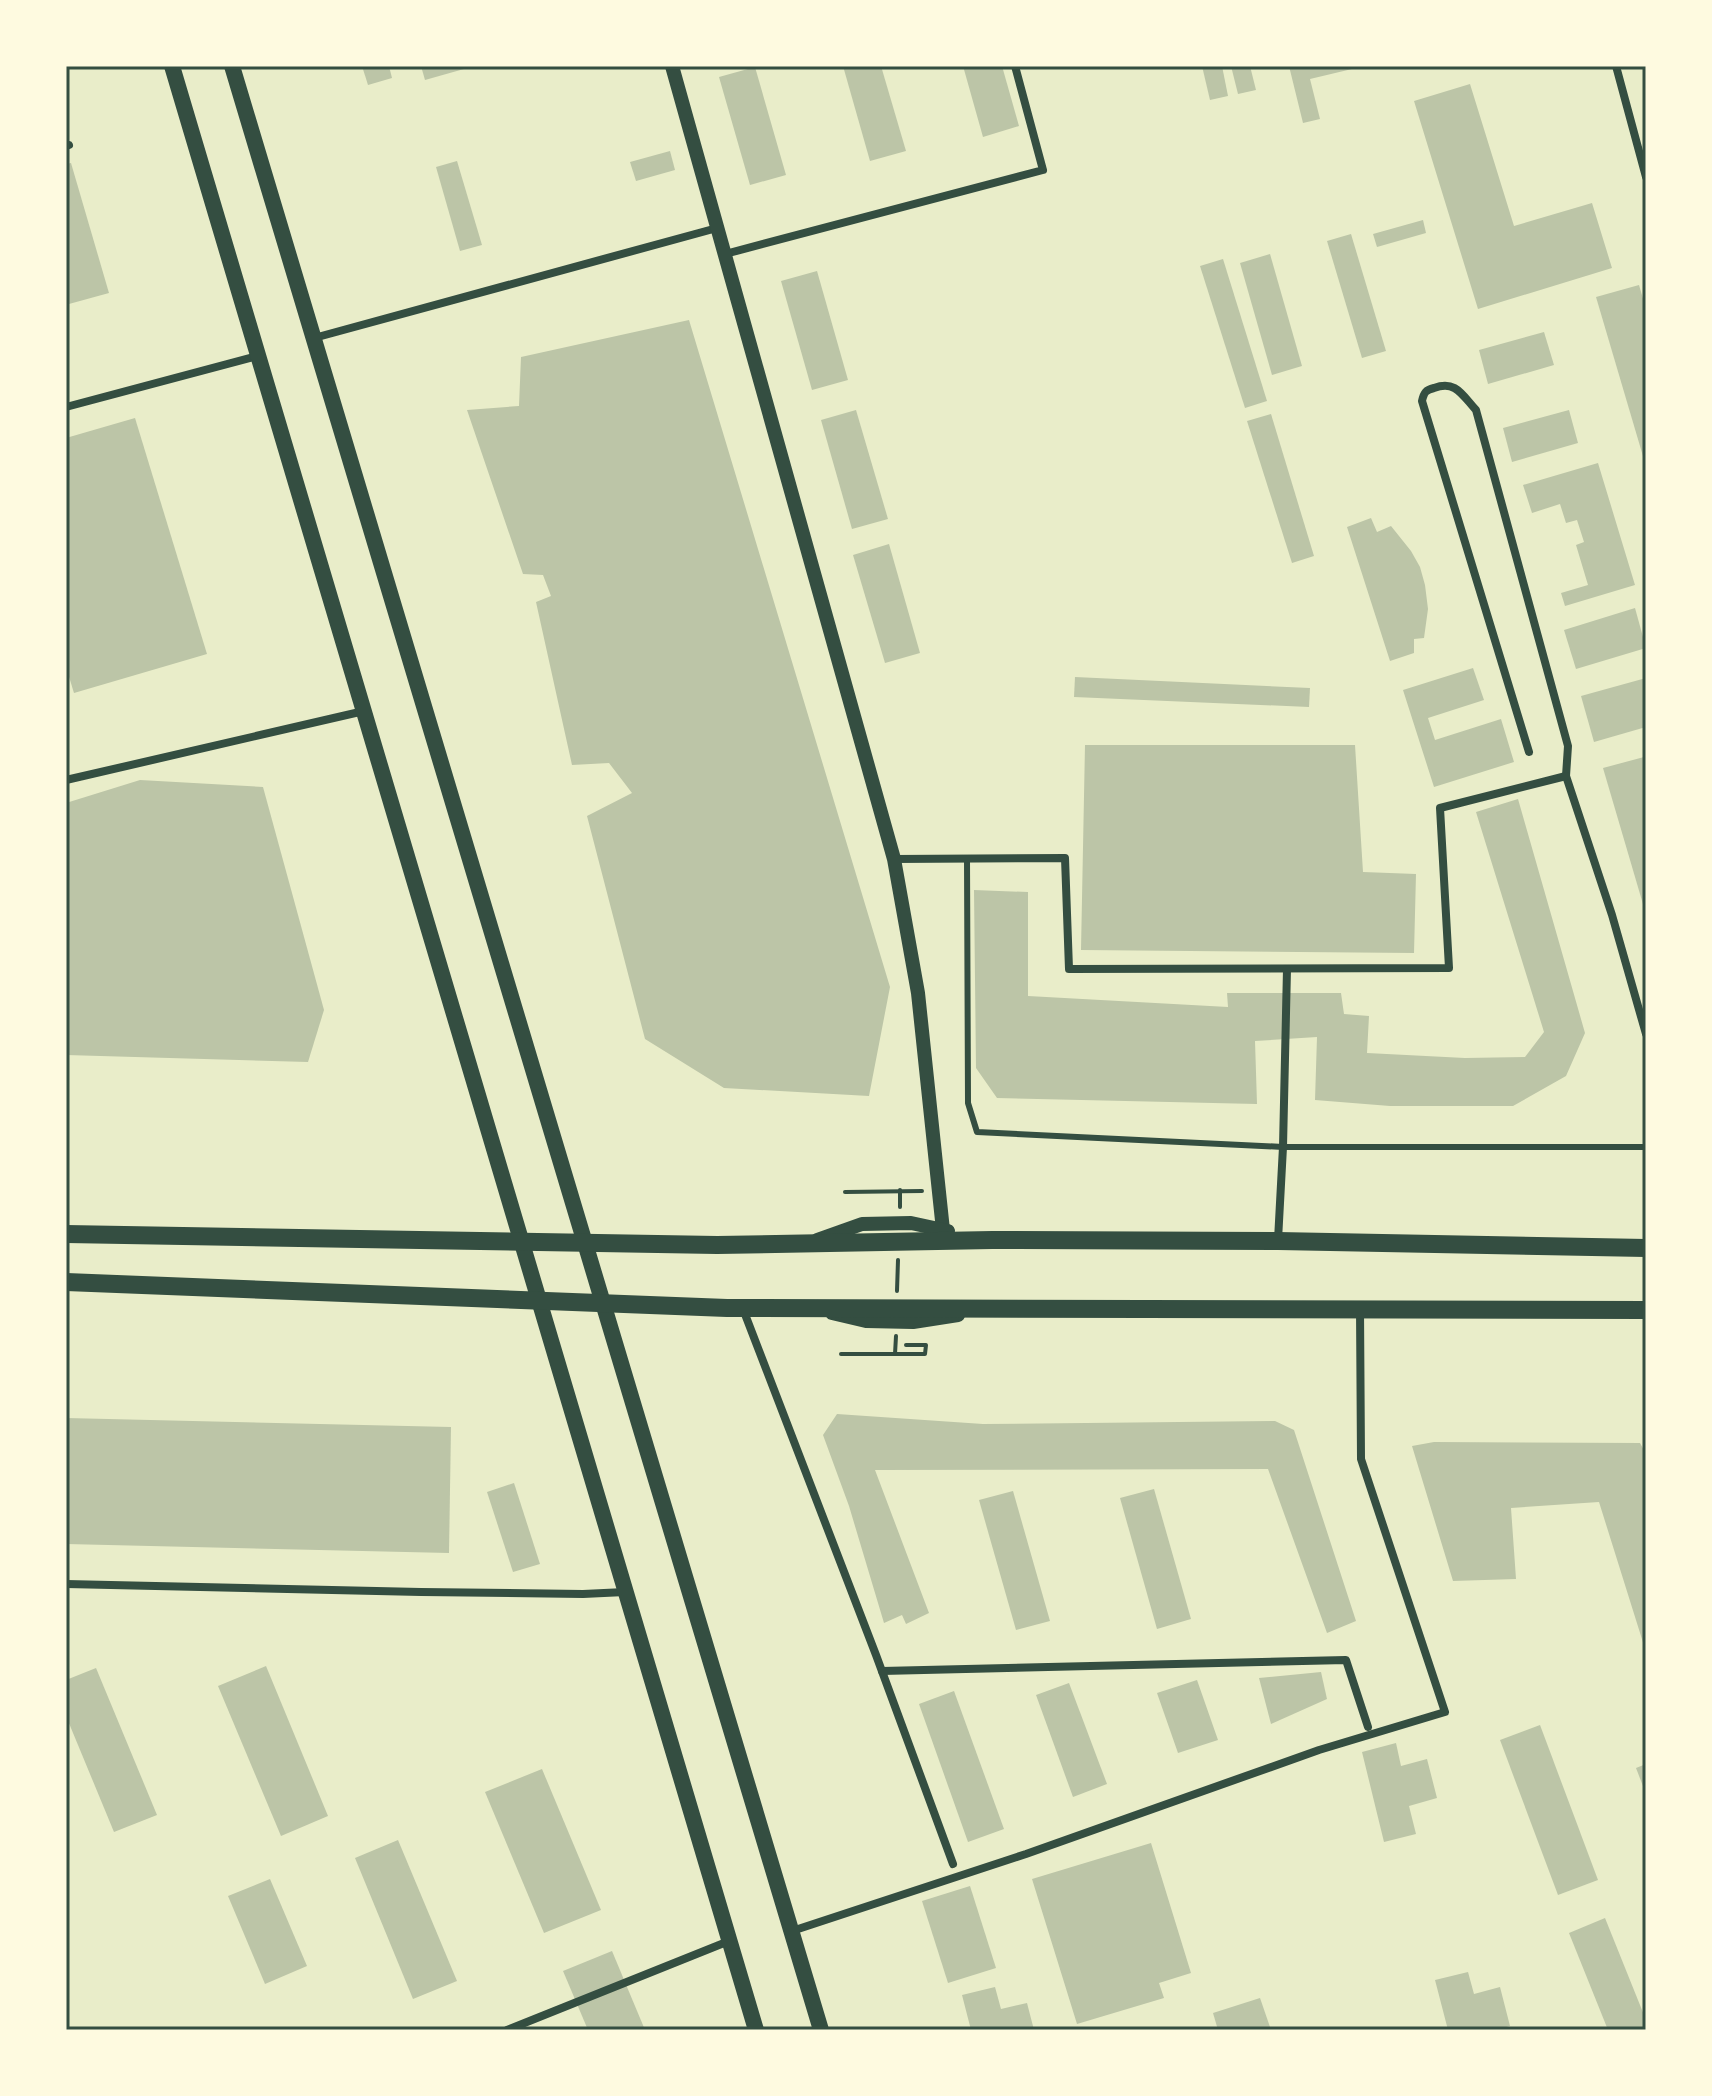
<svg xmlns="http://www.w3.org/2000/svg" width="1712" height="2096" viewBox="0 0 1712 2096" font-family="'Noto Sans',sans-serif">
<style>
.building{fill:#bcc5a7}
.lines{fill:none;stroke-linecap:round;stroke-linejoin:round}
.path{stroke:#344e41;stroke-width:4}
.service{stroke:#344e41;stroke-width:6}
.minor{stroke:#344e41;stroke-width:8}
.tertiary{stroke:#344e41;stroke-width:14}
.secondary{stroke:#344e41;stroke-width:16}
.primary{stroke:#344e41;stroke-width:18}
.neatline{fill:none;stroke:#344e41;stroke-width:3}
</style>
<rect width="100%" height="100%" fill="#e9edc9"/>
<!-- building -->
<g class="building">
<polygon points="362,66 389,66 392,78 368,85"/>
<polygon points="421,66 471,66 471,67 425,80"/>
<polygon points="843,66 881,66 906,151 870,161"/>
<polygon points="963,66 1002,66 1019,126 983,137"/>
<polygon points="1202,66 1222,66 1228,96 1210,100"/>
<polygon points="1231,66 1250,66 1256,90 1238,94"/>
<polygon points="1289,66 1351,66 1352,69 1310,79 1320,119 1303,123"/>
<polygon points="755,67 786,175 750,185 719,77"/>
<polygon points="1470,84 1514,226 1592,203 1612,268 1478,309 1414,101"/>
<polygon points="670,151 675,170 636,181 630,162"/>
<polygon points="457,161 482,245 460,251 436,167"/>
<polygon points="71,163 109,293 69,304 66,294 66,164"/>
<polygon points="1423,220 1426,233 1377,247 1373,234"/>
<polygon points="1351,234 1386,351 1362,358 1327,241"/>
<polygon points="1270,254 1302,366 1272,375 1240,263"/>
<polygon points="1223,259 1267,401 1245,408 1200,266"/>
<polygon points="817,271 848,380 812,390 781,281"/>
<polygon points="1639,285 1646,309 1645,463 1596,297"/>
<polygon points="689,320 890,987 869,1096 724,1088 645,1039 587,816 632,793 609,763 572,765 536,602 551,596 543,575 523,574 467,410 519,406 521,357"/>
<polygon points="1544,332 1554,365 1488,384 1479,350"/>
<polygon points="856,410 888,519 852,529 821,420"/>
<polygon points="1569,410 1578,443 1512,462 1503,428"/>
<polygon points="1271,414 1314,556 1292,563 1247,421"/>
<polygon points="135,418 207,654 74,693 66,667 66,438"/>
<polygon points="1598,463 1635,585 1565,606 1561,593 1588,585 1576,545 1584,542 1577,520 1566,523 1560,504 1532,513 1523,485"/>
<polygon points="1371,518 1377,532 1391,526 1411,551 1420,567 1425,585 1428,609 1424,638 1414,639 1414,653 1390,661 1347,527"/>
<polygon points="889,544 920,653 885,663 853,555"/>
<polygon points="1635,608 1646,648 1576,669 1564,630"/>
<polygon points="1473,668 1484,700 1428,718 1435,740 1501,719 1514,762 1434,787 1403,690"/>
<polygon points="1075,677 1310,688 1309,707 1074,697"/>
<polygon points="1646,678 1646,727 1594,742 1581,696"/>
<polygon points="1085,745 1355,745 1363,872 1416,874 1414,953 1081,950"/>
<polygon points="1644,757 1646,764 1645,911 1603,768"/>
<polygon points="140,780 263,787 324,1010 308,1062 66,1055 66,803"/>
<polygon points="1518,799 1585,1033 1566,1076 1513,1106 1390,1106 1315,1100 1317,1037 1255,1041 1257,1104 997,1098 976,1068 974,890 1028,892 1028,996 1228,1007 1227,993 1341,993 1344,1014 1369,1016 1367,1053 1465,1058 1525,1057 1544,1032 1476,812"/>
<polygon points="837,1414 983,1424 1275,1421 1294,1430 1356,1621 1327,1633 1268,1469 875,1470 929,1613 906,1624 902,1615 884,1623 849,1506 823,1435"/>
<polygon points="66,1418 451,1427 449,1553 66,1544"/>
<polygon points="1434,1442 1640,1443 1646,1454 1646,1652 1599,1502 1511,1508 1516,1579 1453,1581 1412,1446"/>
<polygon points="514,1483 540,1564 513,1572 487,1492"/>
<polygon points="1154,1489 1191,1619 1157,1629 1120,1498"/>
<polygon points="1013,1491 1050,1621 1016,1630 979,1500"/>
<polygon points="266,1666 328,1816 281,1836 218,1686"/>
<polygon points="96,1668 157,1815 114,1832 66,1716 66,1680"/>
<polygon points="1321,1672 1327,1699 1271,1724 1259,1678"/>
<polygon points="1197,1680 1218,1740 1178,1753 1157,1693"/>
<polygon points="1069,1683 1107,1784 1073,1797 1036,1695"/>
<polygon points="954,1691 1004,1829 968,1842 919,1704"/>
<polygon points="1540,1725 1598,1880 1558,1895 1500,1740"/>
<polygon points="1396,1743 1401,1766 1427,1759 1437,1798 1409,1806 1416,1834 1384,1842 1362,1752"/>
<polygon points="1646,1764 1646,1794 1636,1768"/>
<polygon points="542,1769 601,1910 544,1933 485,1792"/>
<polygon points="398,1840 457,1981 413,1999 355,1858"/>
<polygon points="1151,1843 1191,1973 1159,1983 1164,1998 1077,2024 1032,1879"/>
<polygon points="270,1879 307,1966 265,1984 228,1896"/>
<polygon points="970,1886 996,1968 948,1983 922,1901"/>
<polygon points="1605,1918 1646,2020 1646,2030 1608,2030 1569,1933"/>
<polygon points="612,1951 645,2030 588,2030 563,1971"/>
<polygon points="1468,1972 1474,1994 1500,1987 1510,2026 1496,2030 1448,2030 1435,1980"/>
<polygon points="995,1987 1001,2009 1027,2003 1034,2030 971,2030 962,1995"/>
<polygon points="1260,1998 1271,2030 1218,2030 1213,2013"/>
</g>
<g class="lines">
<!-- path -->
<g class="path">
<polyline points="845,1192 922,1191"/>
<polyline points="900,1207 900,1190"/>
<polyline points="897,1291 898,1260"/>
<polyline points="841,1354 925,1354 926,1345 906,1345"/>
<polyline points="895,1354 896,1336"/>
</g>
<!-- service -->
<polyline class="service" points="967,859 968,1103 977,1132 1283,1147 1646,1147"/>
<!-- minor -->
<g class="minor">
<polyline points="1616,66 1646,177"/>
<polyline points="66,146 69,145"/>
<polyline points="725,254 1043,170 1015,66"/>
<polyline points="314,338 717,228"/>
<polyline points="66,407 257,356"/>
<path d="M1529 752 1422 401C1424 392 1426 390 1434 388 1456 380 1462 395 1476 410L1568 746 1566 776 1612 915 1646 1034"/>
<polyline points="66,780 364,711"/>
<polyline points="894,859 1065,858 1069,969 1449,968 1440,808 1566,776"/>
<polyline points="1278,1240 1283,1147 1287,969"/>
<polyline points="743,1309 876,1655 953,1864"/>
<polyline points="66,1584 421,1592 583,1594 625,1592"/>
<polyline points="882,1671 1346,1660 1368,1727"/>
<polyline points="792,1931 1026,1854 1319,1750 1445,1712 1361,1459 1360,1309"/>
<polyline points="507,2030 729,1941"/>
</g>
<!-- tertiary -->
<g class="tertiary">
<polyline points="672,66 894,859 918,993 943,1230"/>
<polyline points="817,1240 862,1224 911,1223 948,1231"/>
<polyline points="832,1313 866,1321 913,1322 958,1315"/>
</g>
<!-- secondary -->
<g class="secondary">
<polyline points="172,66 756,2030"/>
<polyline points="232,66 821,2030"/>
</g>
<!-- primary -->
<g class="primary">
<polyline points="66,1234 717,1245 992,1240 1278,1241 1646,1248"/>
<polyline points="66,1282 727,1308 1646,1310"/>
</g>
</g>
<!-- border -->
<rect width="1712" height="2096" fill="none" stroke="#fefae0" stroke-width="136"/>
<rect x="68" y="68" width="1576" height="1960" class="neatline"/>
</svg>
